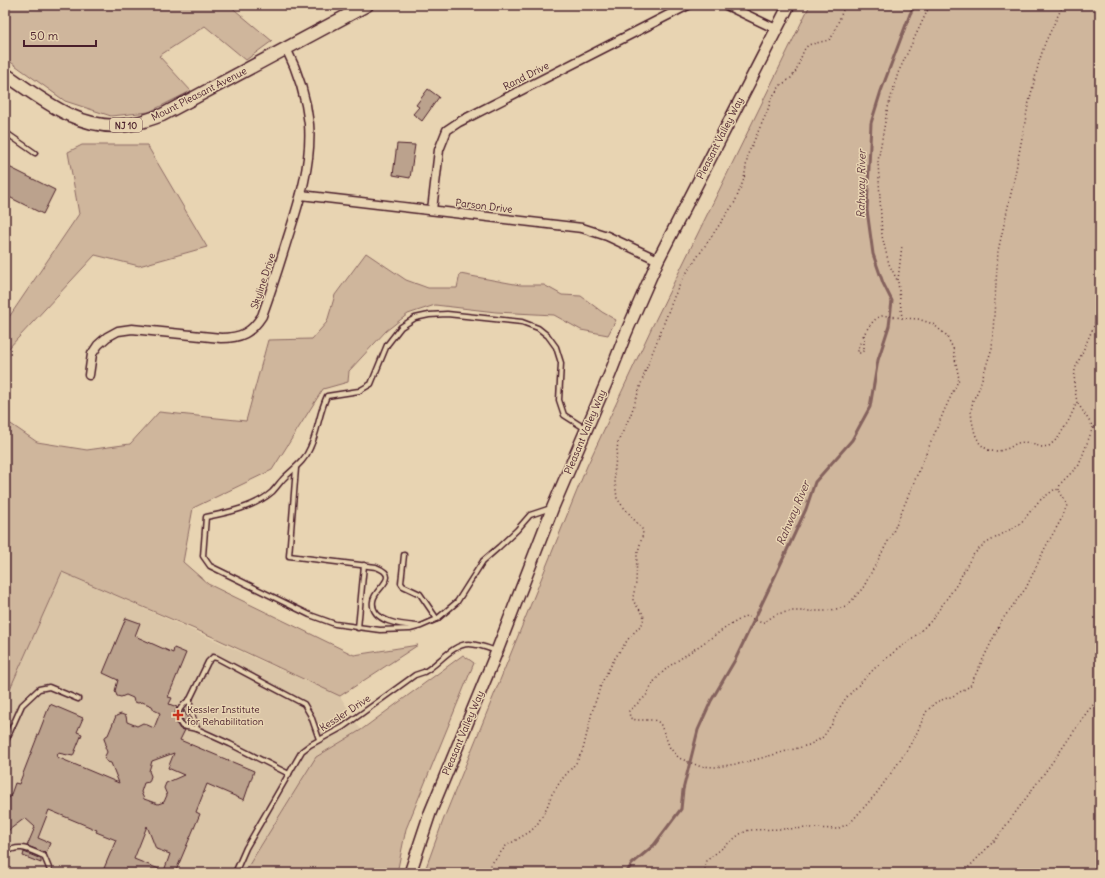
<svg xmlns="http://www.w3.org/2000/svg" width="1105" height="878" viewBox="0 0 1105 878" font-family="Delius,sans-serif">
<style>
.built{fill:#dac5a7}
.green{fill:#cfb69c;stroke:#8c6a64}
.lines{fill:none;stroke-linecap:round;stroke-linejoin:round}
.stream{stroke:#85625d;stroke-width:3}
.building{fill:#bba28d;stroke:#4a1f2b;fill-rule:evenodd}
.service-casing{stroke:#4a1f2b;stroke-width:7}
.minor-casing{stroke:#4a1f2b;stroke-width:11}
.secondary-casing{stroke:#4a1f2b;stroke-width:14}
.primary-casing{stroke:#4a1f2b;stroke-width:15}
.path{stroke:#4a1f2b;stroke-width:1.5;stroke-dasharray:1 3;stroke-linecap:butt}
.service{stroke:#e8d4b2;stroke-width:4}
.minor{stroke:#e8d4b2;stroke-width:8}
.secondary{stroke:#e8d4b2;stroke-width:11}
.primary{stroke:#e8d4b2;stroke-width:12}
.poi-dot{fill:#c8321e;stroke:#e8d4b2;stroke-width:1.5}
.labels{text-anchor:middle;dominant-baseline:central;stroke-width:3;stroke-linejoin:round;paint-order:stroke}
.shield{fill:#e8d4b2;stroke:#795554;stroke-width:1}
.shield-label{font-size:9px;font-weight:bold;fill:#4a1f2b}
.street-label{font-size:10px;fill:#4a1f2b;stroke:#e8d4b2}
.poi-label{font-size:10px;fill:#4a1f2b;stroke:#e8d4b2;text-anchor:start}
.water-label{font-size:11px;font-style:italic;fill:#623b40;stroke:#e8d4b2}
</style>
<rect width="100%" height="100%" fill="#e8d4b2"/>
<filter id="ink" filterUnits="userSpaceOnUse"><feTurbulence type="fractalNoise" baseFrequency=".025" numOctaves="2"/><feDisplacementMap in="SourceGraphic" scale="8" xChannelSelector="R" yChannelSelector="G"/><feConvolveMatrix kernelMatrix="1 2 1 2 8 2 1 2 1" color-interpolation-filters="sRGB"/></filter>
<g filter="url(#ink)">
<!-- built -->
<polygon class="built" points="62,572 340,696 361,730 316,757 244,873 5,873 5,700"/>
<!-- green -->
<g class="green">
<polygon points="5,5 229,5 272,41 246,60 205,26 159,56 191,91 149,112 111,116 65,101 5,58"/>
<polygon points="810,5 1100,5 1100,873 424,873 444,818 587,466 651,329"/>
<polygon points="82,145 147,145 207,247 139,266 95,255 7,350 5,361 5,323 79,214 68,152"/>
<polygon points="366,253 406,280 428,288 457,288 460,274 520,285 544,285 562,295 581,296 602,312 616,320 608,335 581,330 554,315 496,312 435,305 408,314 386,331 349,371 348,382 323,389 272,470 193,508 183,562 208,584 354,655 418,645 340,696 213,637 62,572 5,700 5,420 37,442 87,450 130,444 159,412 246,421 268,340 312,339 327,322 335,295"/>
<polygon points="463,655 474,663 406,829 397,873 244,873 316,757 361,730"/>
</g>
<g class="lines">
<!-- stream -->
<polyline class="stream" points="626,873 632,864 654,845 681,809 683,790 698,730 711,701 735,660 776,574 806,509 815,482 852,440 870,407 878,360 889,326 892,301 883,283 873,254 867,210 871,123 881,91 910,14 915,5"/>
</g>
<!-- building -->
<g class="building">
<polygon points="428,89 439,97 422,121 413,114 419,107 416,105"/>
<polygon points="397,144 415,145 410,178 393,175"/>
<polygon points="5,165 55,190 43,214 5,195"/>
<path d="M126 618 140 623 135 636 173 653 174 648 186 653 168 697 172 698 169 704 177 707 175 714 176 723 180 729 185 730 180 740 254 771 244 800 207 784 196 812 200 814 175 873H102L116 840 96 832 97 830 49 810 38 838 50 843 46 853 27 846 35 827 25 818 5 833V800L10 797 15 783 19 784 50 704 83 718 77 732 82 734 73 756 58 753 57 757 119 783 111 763 107 762 104 758 107 752 105 747 106 744 104 739 106 736 108 735 116 716 121 714 126 716 127 722 137 726 143 723 154 728 160 713 154 710 152 706 142 702 138 703 134 702 133 698 126 695 121 697 117 696 115 691 118 680 103 673ZM174 753 168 768 184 775 166 783 164 788 167 795 164 802 158 804 144 799 141 792 144 783 149 782 151 776 149 771 152 761ZM147 826 156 849 170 854 164 871 134 859Z"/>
<polygon points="184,710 189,721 187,724 184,723 182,717"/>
<polygon points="24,852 41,859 41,863 23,856"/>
</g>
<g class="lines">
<defs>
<g id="service">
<polyline points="5,132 35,153"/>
<path d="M296 468 289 556 376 567C402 577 374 588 373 601 370 622 402 625 417 626"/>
<path d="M551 508 530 515 517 530 499 547 483 561 457 602 437 619 421 626 410 629 380 630 335 624 310 615 210 566 203 556 206 517C227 513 255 507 272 492 276 488 280 482 284 478 293 469 305 461 310 448 318 431 319 413 327 396L359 391 371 384 387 345 401 327 415 318 429 315 447 314 522 322 538 328 548 336 556 347 561 363 559 400 564 415 586 429"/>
<polyline points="404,555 401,583 403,586 420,594 437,619"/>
<polyline points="358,628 364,565"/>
<path d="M190 699C181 706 173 714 182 726L197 729 230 744 289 774"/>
<polyline points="197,729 190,708 190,699 208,662 213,657 217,658 304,704 311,716 319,739"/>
<polyline points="5,743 22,705 39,689 49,687 78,699"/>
<path d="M5 853C20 843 29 850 44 856L51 873"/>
<path d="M235 873 246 848 302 751 310 745 343 727 415 675C418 674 421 673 424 672 438 665 452 644 469 644 478 644 488 648 496 651"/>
</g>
<g id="minor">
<polyline points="726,5 776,29"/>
<polyline points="301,195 582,228 607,236 658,260"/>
<polyline points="432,210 439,150 447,130 459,122 688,5"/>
<path d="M89 375 92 354 98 345 107 337 118 331 132 329 221 338C241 338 251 333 262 316 271 291 279 266 287 240 299 203 312 164 309 124 306 97 298 72 286 48"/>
</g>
<polyline id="secondary" points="410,873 430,813 497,651 553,507 610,374 626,333 658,260 789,5"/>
<path id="primary" d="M5 74C42 99 79 131 126 125 138 124 150 119 162 115L367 5"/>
</defs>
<!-- service casing -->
<use href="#service" class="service-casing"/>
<!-- minor casing -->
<use href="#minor" class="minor-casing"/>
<!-- secondary casing -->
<use href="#secondary" class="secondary-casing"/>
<!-- primary casing -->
<use href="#primary" class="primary-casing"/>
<!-- path -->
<g class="path">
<polyline points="1063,5 1045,43 1039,62 1028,106 1014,180 998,251 992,348 978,391 973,400 971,411 972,421 975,434 980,444 988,450 996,452 1009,448 1017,443 1025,442 1042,447 1049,446 1058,438 1069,420 1077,402 1074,385 1075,369 1100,312"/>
<polyline points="898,280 902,245"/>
<path d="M864 335V350L861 353H858C857 344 870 321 879 317 885 314 895 317 901 318"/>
<polyline points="1093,428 1100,435"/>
<polyline points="1059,490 1060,484 1079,465 1093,427 1077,402"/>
<polyline points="488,873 492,863 506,846 531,831 538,823 547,807 552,794 562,779 576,763 583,750 592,712 602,682 615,658 629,638 642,624 644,618 643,614 633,601 633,597 636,583 637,555 643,534 642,529 621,504 617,498 614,474 618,442 631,414 645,372 674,297 683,278 735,202 744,179 748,154 767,112 772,97 781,85 790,79 795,73 804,50 808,45 829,40 833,35 845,5"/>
<polyline points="707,873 705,869 706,861 740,834 749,830 813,828 837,829 850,823 876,794 899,762 915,737 926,712 936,702 953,696 970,686 1002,620 1026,588 1046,546 1062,518 1067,505 1059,490 1055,489 1039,501 1020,524 983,545 972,556 957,584 931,621 914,637 894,652 875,668 846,698 840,707 832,724 823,737 809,745 743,763 716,767 699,766 679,758 670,748 660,723 654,720 636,720 630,718 629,711 646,696 655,680 668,667 730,625 746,616 762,623 777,614 792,611 826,611 846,607 863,588 893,532 944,411 959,379 953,348 946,335 933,324 918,319 902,318 898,282 889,264 882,236 878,161 887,111 898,73 930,5"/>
<polyline points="963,873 996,839 1059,753 1087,712 1100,697"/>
</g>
<!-- service -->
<use href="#service" class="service"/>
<!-- minor -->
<use href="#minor" class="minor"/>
<!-- secondary -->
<use href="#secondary" class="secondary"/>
<!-- primary -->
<use href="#primary" class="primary"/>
</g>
</g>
<!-- markers -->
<path class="poi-dot" d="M176 709h4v4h4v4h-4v4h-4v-4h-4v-4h4z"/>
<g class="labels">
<!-- shield labels -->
<rect class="shield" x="110" y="118" width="32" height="14" rx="3"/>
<g class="shield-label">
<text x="126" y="125">NJ 10</text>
</g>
<!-- street labels -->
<g class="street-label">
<text transform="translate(526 76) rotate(-27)">Rand Drive</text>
<text transform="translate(199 94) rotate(-27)">Mount Pleasant Avenue</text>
<text transform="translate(720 138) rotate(-63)">Pleasant Valley Way</text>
<text transform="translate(484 206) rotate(7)">Parson Drive</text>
<text transform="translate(263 281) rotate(-72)">Skyline Drive</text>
<text transform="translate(585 432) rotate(-67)">Pleasant Valley Way</text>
<text transform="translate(345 713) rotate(-33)">Kessler Drive</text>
<text transform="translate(463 733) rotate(-67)">Pleasant Valley Way</text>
</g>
<!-- poi labels -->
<g class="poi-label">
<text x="187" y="709">Kessler Institute<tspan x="187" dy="12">for Rehabilitation</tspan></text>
</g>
<!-- water labels -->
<g class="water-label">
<text transform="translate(861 184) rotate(-89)">Rahway River</text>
<text transform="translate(793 513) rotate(-67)">Rahway River</text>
</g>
</g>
<!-- margin -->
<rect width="1105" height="878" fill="none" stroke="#e8d4b2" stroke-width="20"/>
<rect x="10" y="10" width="1085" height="858" fill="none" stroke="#4a1f2b" stroke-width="1.5" filter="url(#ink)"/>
<!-- scale -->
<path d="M24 40v6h72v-6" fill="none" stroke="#4a1f2b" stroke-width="2"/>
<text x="30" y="40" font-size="12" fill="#4a1f2b" stroke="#e8d4b2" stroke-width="3" paint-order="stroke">50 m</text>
</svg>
